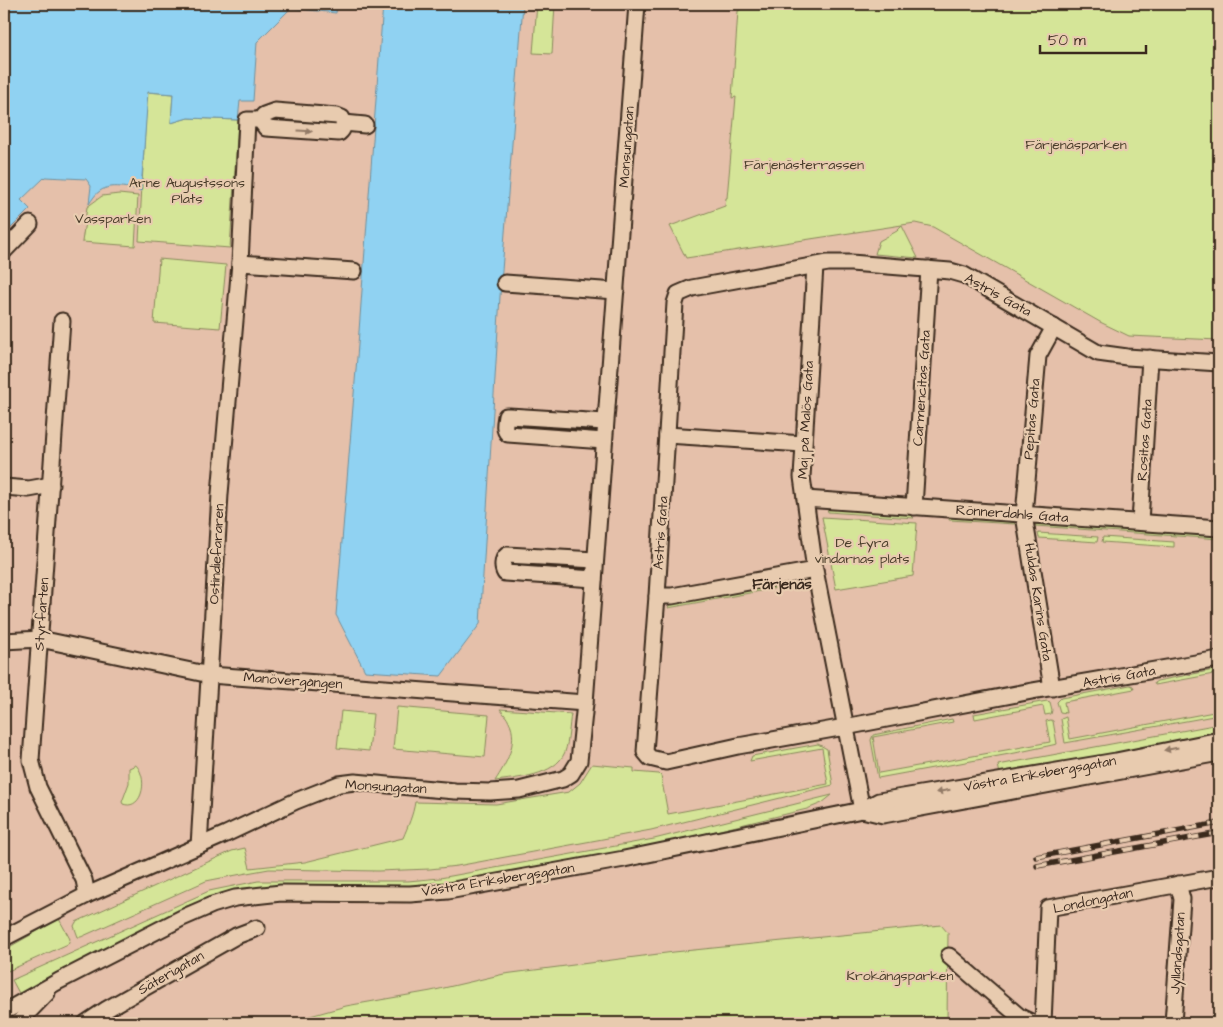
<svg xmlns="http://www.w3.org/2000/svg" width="1223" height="1027" viewBox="0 0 1223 1027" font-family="'Architects Daughter',sans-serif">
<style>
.green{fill:#d5e598;stroke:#88885b}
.water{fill:#90d2f2;stroke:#6e8f9d}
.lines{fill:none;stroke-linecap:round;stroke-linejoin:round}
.ferry{stroke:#443b33;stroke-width:1;stroke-dasharray:6 5;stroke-linecap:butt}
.street-casing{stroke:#3b2a1e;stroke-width:19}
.street{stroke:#e8cbaf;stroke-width:15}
.rail-casing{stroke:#3b2a1e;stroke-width:5.5}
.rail{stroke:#e8cbaf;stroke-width:4;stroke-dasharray:11;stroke-linecap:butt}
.oneway{fill:#927a66}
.labels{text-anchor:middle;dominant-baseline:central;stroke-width:4.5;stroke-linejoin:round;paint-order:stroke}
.park-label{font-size:14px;fill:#4a3d2a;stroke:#e8cbaf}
.street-label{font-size:14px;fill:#3b2a1e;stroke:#e8cbaf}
.neighbourhood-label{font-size:15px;font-weight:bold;fill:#3b2a1e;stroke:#e8cbaf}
</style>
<rect width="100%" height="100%" fill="#e5c0aa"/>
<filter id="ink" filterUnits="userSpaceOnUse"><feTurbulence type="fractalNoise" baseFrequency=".02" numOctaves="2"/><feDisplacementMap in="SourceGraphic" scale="10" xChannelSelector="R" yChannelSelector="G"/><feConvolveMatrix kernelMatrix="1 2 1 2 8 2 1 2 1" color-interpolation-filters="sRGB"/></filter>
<g filter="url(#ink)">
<!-- green -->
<g class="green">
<polygon points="537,4 555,4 552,54 533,53"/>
<polygon points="739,4 1219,4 1219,340 1129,336 1100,322 933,227 915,223 686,258 670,226 725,206 726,198 727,198 736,97 732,98 738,11 741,9 741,5 739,5"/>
<polygon points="147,92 173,94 171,123 188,118 238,120 230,248 139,241"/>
<polygon points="119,194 138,196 135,246 82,242 87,207 102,196"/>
<polygon points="902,226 918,258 875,254 879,241 897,231"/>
<polygon points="159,259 226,265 220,328 154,323"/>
<polygon points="827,508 910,514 914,518 828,512"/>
<polygon points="950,516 1012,521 1015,524 949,520"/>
<polygon points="822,517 917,523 913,576 836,589"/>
<polygon points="1040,522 1219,535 1219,539 1035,526 1036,524"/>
<polygon points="1038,533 1098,537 1097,542 1039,538"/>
<polygon points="1103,537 1174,542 1174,547 1102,542"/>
<polygon points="803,579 804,583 668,608 670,603"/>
<polygon points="1219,669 1219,673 1155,685 1154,683 1157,681"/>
<polygon points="1130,685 1133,686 1134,689 1064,702 1066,713 1060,712 1057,702 1061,698"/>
<polygon points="1047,701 1050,702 1052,710 1051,714 1045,715 1043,706 975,719 974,714"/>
<polygon points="397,707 489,715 485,757 393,749"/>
<path d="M500 709 571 714C569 726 569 740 565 752 555 776 517 778 495 781 506 764 519 742 509 722 507 717 503 713 500 709Z"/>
<polygon points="341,711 373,714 369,751 337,748"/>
<polygon points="1219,711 1219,715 1065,743 1061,719 1066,717 1070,739"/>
<polygon points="952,719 953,722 873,737 879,773 1050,742 1046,721 1051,720 1053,721 1057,744 1015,753 878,778 871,740 873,735"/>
<polygon points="1219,724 1219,735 1000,774 998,765"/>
<path d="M818 744 827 749 833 785 651 830 457 866 430 869 378 871 269 869 247 873 206 881 81 937H78L74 926 76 922 232 851 245 848 250 868 305 862 403 838C408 826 413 815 415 802L496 804 569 792 580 783 592 764 634 768V772L659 774 661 776 668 814 828 784 822 748 750 761 752 756Z"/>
<path d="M136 765C149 779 142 811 123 804L122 802 129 783V768Z"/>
<polygon points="832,795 822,803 807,809 666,843 446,883 399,887 282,885 232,891 187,906 20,995 12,980 209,891 258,881 408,881 440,878 654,839"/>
<polygon points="59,919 70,939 68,944 8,971 4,961 4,950"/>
<polygon points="941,925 948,933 947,1023 285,1023 346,1006 431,991 504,974 674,952"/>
</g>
<!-- water -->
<g class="water">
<path d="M4 4H337L336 13 291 8 257 42 253 101H240L238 120 188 118 171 123 173 94 148 92 141 191C129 188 111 183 100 191 95 194 92 200 89 204L91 186 86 179 45 177 21 200 30 209 4 235Z"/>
<polygon points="383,4 523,4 500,296 480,624 441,676 365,671 336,615 358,345"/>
</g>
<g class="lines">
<!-- ferry -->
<polyline class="ferry" points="4,10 8,4"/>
<defs>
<g id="street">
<polyline points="344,123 365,125"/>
<polyline points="4,251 30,224"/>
<polyline points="240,263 354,271"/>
<polyline points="815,266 802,477 815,570 862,810"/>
<polyline points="505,283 616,291"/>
<polyline points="62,321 31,760 38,787 84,880 87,895"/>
<polyline points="1219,363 1127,357 1098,353 964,275 950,271 851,263 828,263 692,288 678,294 675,303 657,596 645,752 650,758 666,762 738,746 845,727 1032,691 1219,659"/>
<polyline points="667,435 803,444"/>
<path d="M604 441 508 434C503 430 505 422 506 416H509L605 422"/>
<polyline points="4,487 29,489 51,485"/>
<polyline points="805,499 1219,528"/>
<polyline points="914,507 929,269"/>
<polyline points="1140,522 1150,358"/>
<path d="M594 579 505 573C502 568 502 559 507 555L595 560"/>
<polyline points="657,596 672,596 815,570"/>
<polyline points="4,641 40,639 210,675 585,703"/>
<polyline points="1052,688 1024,515 1038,356 1054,327"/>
<polyline points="862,810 883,815 1219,753"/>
<path d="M199 846 220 494 240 263 247 120H260L264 115 275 111 337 116 342 118C344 125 344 129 339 133L266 128 260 120"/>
<polyline points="4,938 87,895 226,834 296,801 339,784 355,782 455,791 490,792 519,790 563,779 571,774 579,761 585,703 637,4"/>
<polyline points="949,956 1020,1017 1033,1023"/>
<polyline points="4,1012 59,981 182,918 212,905 235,898 281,893 410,894 448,891 624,859 862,810 879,801 1116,761 1219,740"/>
<polyline points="18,1023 47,993"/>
<polyline points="86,1023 107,1009 236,936 257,928"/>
<polyline points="1043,1023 1048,908 1219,877"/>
<polyline points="1173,1023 1181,913 1182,899 1178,884"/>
</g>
</defs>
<!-- street casing -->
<use href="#street" class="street-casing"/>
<!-- street -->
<use href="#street" class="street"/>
<defs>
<g id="rail">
<polyline points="1036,857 1219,823"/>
<polyline points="1037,866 1219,833"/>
</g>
</defs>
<!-- rail casing -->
<use href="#rail" class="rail-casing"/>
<!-- rail -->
<use href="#rail" class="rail"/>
</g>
<!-- one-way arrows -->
<defs><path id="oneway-solid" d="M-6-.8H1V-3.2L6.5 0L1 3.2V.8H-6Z" transform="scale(1.25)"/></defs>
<g class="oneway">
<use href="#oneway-solid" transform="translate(305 131) rotate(4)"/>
<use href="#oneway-solid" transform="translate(1171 749) rotate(169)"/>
<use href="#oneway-solid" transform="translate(943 791) rotate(170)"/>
</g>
</g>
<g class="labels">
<!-- park labels -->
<g class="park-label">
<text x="1076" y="145">Färjenäsparken</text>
<text x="804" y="165">Färjenästerrassen</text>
<text x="187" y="183">Arne Augustssons<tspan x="187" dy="16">Plats</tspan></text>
<text x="113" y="219">Vassparken</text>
<text x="862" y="543">De fyra<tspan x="862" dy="16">vindarnas plats</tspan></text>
<text x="900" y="976">Krokängsparken</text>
</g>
<!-- street labels -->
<g class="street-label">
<text transform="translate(627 147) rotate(-86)">Monsungatan</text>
<text transform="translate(998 295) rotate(29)">Astris Gata</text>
<text transform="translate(922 388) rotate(-86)">Carmencitas Gata</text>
<text transform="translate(1032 419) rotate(-85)">Pepitas Gata</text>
<text transform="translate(806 420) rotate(-87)">Maj på Malös Gata</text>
<text transform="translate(1145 440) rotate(-86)">Rositas Gata</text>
<text transform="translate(1012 514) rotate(4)">Rönnerdahls Gata</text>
<text transform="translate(661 533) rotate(-86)">Astris Gata</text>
<text transform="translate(217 554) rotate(-87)">Ostindiefararen</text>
<text transform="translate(1038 602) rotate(81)">Huldas Karins Gata</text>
<text transform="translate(42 614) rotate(-86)">Styrfarten</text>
<text transform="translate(1119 677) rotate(-10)">Astris Gata</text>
<text transform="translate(293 681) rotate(4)">Manövergången</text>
<text transform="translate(1040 774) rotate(-10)">Västra Eriksbergsgatan</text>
<text transform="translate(386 787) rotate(3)">Monsungatan</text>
<text transform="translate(498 880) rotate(-9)">Västra Eriksbergsgatan</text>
<text transform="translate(1093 901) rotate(-12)">Londongatan</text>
<text transform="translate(1178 953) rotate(-86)">Jyllandsgatan</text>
<text transform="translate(171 973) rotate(-30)">Säterigatan</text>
</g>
<!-- neighbourhood labels -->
<g class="neighbourhood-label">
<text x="782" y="584">Färjenäs</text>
</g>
</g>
<!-- margin -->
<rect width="1223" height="1027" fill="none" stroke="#e8cbaf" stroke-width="20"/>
<rect x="10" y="10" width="1203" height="1007" fill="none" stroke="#3b2a1e" stroke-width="2" filter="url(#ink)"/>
<!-- scale -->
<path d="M1040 45v8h106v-8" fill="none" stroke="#3b2a1e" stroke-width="2.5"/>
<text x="1048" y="45" font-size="15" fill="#3b2a1e" stroke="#e8cbaf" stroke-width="4" paint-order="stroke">50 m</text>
</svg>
